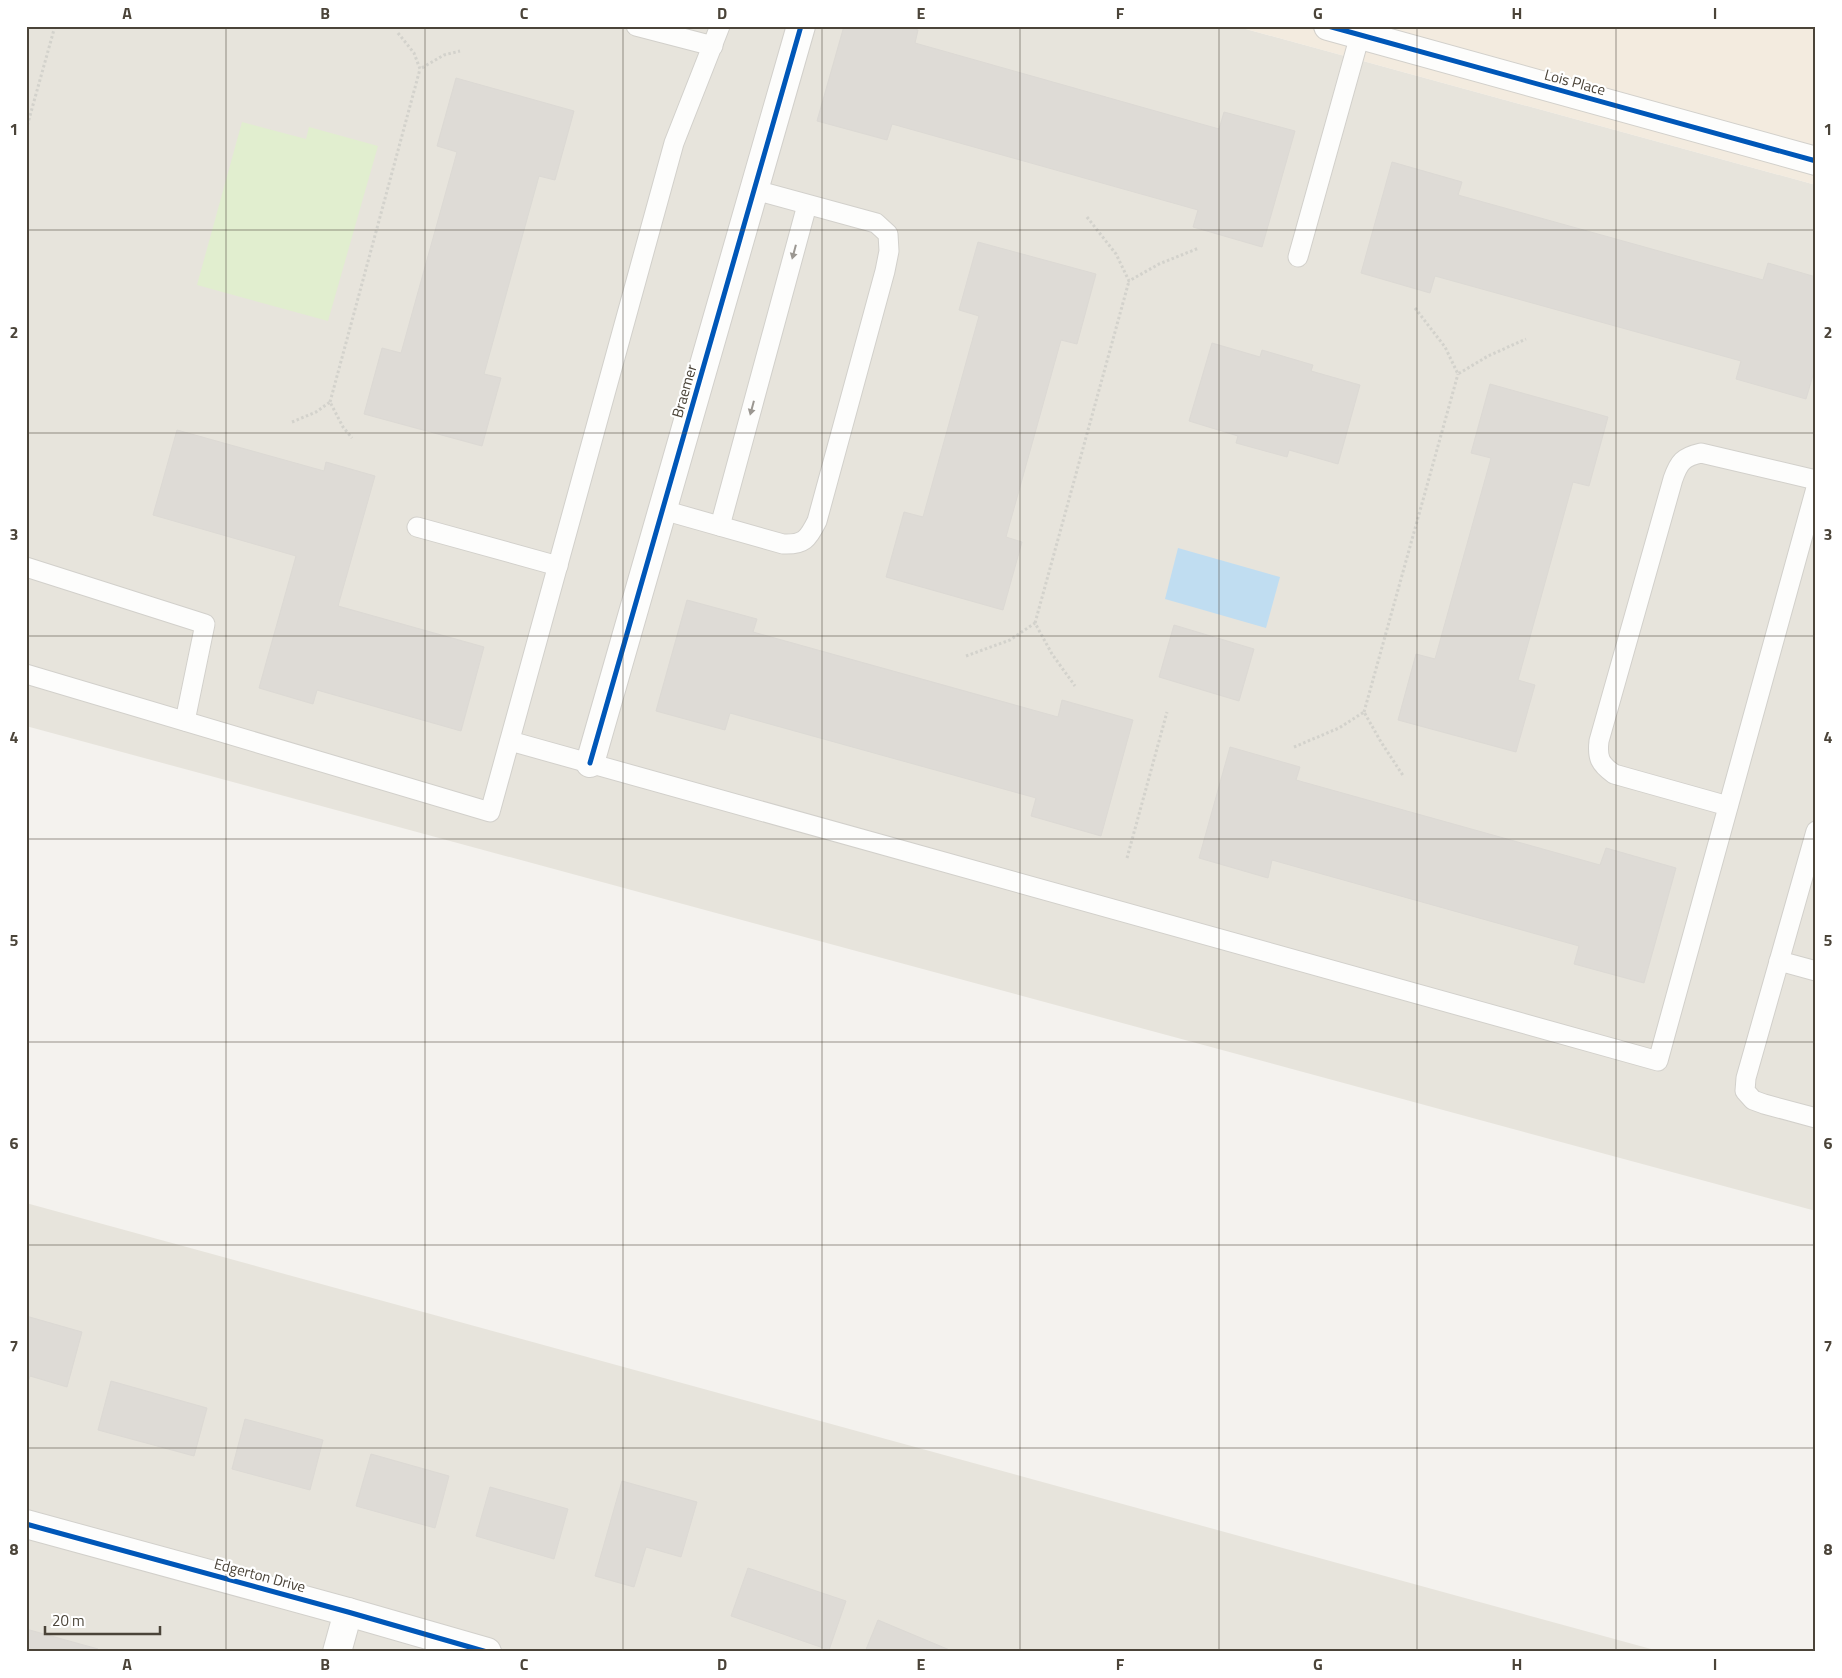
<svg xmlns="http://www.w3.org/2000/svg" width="1842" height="1678" viewBox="0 0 1842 1678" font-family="'Titillium Web',sans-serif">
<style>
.residential{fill:#e7e4dc}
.commercial{fill:#f3ebdf}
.green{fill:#e1eecf}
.water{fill:#c0ddf1}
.building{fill:#dedbd6;stroke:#dcd9d4}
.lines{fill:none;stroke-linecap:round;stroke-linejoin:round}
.lane-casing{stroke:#d2d0cb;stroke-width:21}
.street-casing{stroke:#d2d0cb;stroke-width:30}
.path{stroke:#d3d2cc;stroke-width:3;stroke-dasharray:2.5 2.5;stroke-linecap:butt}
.lane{stroke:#fdfdfc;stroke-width:19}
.street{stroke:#fdfdfc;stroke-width:28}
.cycleway-casing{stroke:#fff;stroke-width:8}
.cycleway{stroke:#0057b8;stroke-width:5}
.oneway{fill:#9b9791}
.grid{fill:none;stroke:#4b4439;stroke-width:1;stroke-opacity:0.55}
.labels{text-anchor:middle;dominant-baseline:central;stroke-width:4.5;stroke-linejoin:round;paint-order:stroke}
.street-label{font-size:15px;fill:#4b4439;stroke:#fff}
.neatline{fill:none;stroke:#4b4439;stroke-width:2}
.grid-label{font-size:16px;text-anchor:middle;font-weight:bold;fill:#4b4439}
</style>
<rect width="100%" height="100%" fill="#f4f2ee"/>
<!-- residential -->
<g class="residential">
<polygon points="26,26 1235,26 1816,185 1816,1211 26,726"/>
<polygon points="26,1203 1662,1652 26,1652"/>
</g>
<!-- commercial -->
<polygon class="commercial" points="1235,26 1816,26 1816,185"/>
<!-- green -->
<polygon class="green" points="242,122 306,139 309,127 378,146 328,321 197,285"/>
<!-- water -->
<polygon class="water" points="1178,548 1280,577 1266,628 1165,599"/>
<!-- building -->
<g class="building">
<polygon points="844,26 905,26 918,30 915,43 1219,129 1224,112 1295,131 1262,247 1193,227 1198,210 892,124 887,140 817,121"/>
<polygon points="456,78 574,111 555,180 539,176 484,374 501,378 482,446 364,414 382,348 401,353 457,152 437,146"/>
<polygon points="1392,162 1462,182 1458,195 1763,280 1768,263 1816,277 1816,365 1806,399 1736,379 1741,361 1435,276 1430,293 1361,273"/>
<polygon points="978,242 1096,274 1077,344 1061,340 1006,537 1022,542 1003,610 886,577 904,512 923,517 979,316 959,310"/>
<polygon points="1212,343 1260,357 1262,350 1313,365 1311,371 1360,385 1338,464 1289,450 1287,457 1236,443 1238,436 1189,421"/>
<polygon points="1490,384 1608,417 1589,486 1573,482 1518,680 1535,685 1516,752 1398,720 1416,654 1435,659 1491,458 1471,453"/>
<polygon points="177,430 324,471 326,462 375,476 338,606 484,647 461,731 317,690 313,704 259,688 296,556 153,515"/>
<polygon points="687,600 757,619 753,632 1058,717 1062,700 1133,720 1101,836 1031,816 1036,798 730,713 725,730 656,711"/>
<polygon points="1174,625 1254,649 1239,701 1159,677"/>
<polygon points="1230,747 1300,767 1296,780 1600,865 1606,848 1676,868 1644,983 1574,964 1579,946 1272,860 1268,878 1199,858"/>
<polygon points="26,1316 82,1332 67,1387 30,1376 26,1388"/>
<polygon points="111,1381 207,1408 194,1456 98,1430"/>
<polygon points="245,1419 323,1440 310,1490 232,1469"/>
<polygon points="371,1454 449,1476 435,1528 356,1506"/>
<polygon points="622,1481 697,1502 681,1557 646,1547 634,1587 595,1576"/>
<polygon points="490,1487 568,1509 554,1559 476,1536"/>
<polygon points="748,1568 846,1601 829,1650 731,1616"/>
<polygon points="878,1620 952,1651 865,1652"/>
<polygon points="26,1629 98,1649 97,1652 26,1652"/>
</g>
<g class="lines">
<defs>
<g id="lane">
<polyline points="636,26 713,46"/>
<polyline points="1298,257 1360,35"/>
<path d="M663 510 783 544C804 545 808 539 817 521L885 271 889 251 888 234 876 223 755 190"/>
<polyline points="720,526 807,205"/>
<polyline points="417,527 558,566"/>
<polyline points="26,567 205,624 185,721"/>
<polyline points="26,674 490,812 674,143 720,26"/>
<polyline points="510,741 1658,1061 1816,488"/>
<path d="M1728 806 1614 774C1600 764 1597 758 1599 741L1673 479C1679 462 1683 457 1701 453L1816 480"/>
<polyline points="1816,831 1746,1078 1745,1091 1753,1100 1764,1104 1816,1118"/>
<polyline points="1779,961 1816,971"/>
</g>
<g id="street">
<polyline points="1328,26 1816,161"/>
<polyline points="590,763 801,26"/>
<polyline points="26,1524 348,1612 487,1652"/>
<polyline points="337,1652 348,1612"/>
</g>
</defs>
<!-- lane casing -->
<use href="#lane" class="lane-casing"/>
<!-- street casing -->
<use href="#street" class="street-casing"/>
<!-- path -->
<g class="path">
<polyline points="398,33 414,53 420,69 444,55 460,51"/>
<polyline points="26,130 55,26"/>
<polyline points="1087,217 1116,254 1129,281 1159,264 1199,248"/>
<polyline points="1415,308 1445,347 1458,374 1488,356 1526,339"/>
<polyline points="330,402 420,69"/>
<polyline points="292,422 316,412 330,402 343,427 352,438"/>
<polyline points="1035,623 1129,281"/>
<polyline points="966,656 1010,640 1035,623 1052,654 1075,686"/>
<polyline points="1364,712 1458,374"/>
<polyline points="1294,747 1339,728 1364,712 1381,742 1404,777"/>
<polyline points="1127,858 1167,712"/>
</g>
<!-- lane -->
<use href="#lane" class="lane"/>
<!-- street -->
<use href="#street" class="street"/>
<defs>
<g id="cycleway">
<polyline points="1328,26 1816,161"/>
<polyline points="590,763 801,26"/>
<polyline points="26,1524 348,1612 487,1652"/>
</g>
</defs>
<!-- cycleway casing -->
<use href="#cycleway" class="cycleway-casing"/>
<!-- cycleway -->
<use href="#cycleway" class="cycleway"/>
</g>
<!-- one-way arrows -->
<defs><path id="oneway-solid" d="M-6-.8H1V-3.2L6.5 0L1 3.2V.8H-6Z" transform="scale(1.25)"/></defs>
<g class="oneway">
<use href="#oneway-solid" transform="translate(794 252) rotate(105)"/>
<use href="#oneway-solid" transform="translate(752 408) rotate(105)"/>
</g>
<!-- grid -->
<path class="grid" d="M226 26V1652M425 26V1652M623 26V1652M822 26V1652M1020 26V1652M1219 26V1652M1417 26V1652M1616 26V1652M26 230H1816M26 433H1816M26 636H1816M26 839H1816M26 1042H1816M26 1245H1816M26 1448H1816"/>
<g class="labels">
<!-- street labels -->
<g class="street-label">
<text transform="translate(1575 82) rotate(15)">Lois Place</text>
<text transform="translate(684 391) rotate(-74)">Braemer</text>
<text transform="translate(260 1575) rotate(15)">Edgerton Drive</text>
</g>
</g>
<!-- border -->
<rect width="1842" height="1678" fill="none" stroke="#ffffff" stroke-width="55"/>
<!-- scale -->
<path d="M45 1626v8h115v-8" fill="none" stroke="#4b4439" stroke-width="2.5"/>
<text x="52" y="1626" font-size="15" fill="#4b4439" stroke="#ffffff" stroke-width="4" paint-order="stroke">20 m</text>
<rect x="28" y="28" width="1786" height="1622" class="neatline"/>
<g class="grid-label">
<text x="127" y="19">A</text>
<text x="325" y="19">B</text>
<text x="524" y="19">C</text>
<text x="722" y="19">D</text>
<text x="921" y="19">E</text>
<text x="1120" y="19">F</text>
<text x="1318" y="19">G</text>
<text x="1517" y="19">H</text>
<text x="1715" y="19">I</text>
<text x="14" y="135">1</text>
<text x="1828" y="135">1</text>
<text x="14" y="338">2</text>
<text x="1828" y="338">2</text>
<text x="14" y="540">3</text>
<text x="1828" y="540">3</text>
<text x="14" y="743">4</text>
<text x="1828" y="743">4</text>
<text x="14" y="946">5</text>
<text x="1828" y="946">5</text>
<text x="14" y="1149">6</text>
<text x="1828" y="1149">6</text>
<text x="14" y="1352">7</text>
<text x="1828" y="1352">7</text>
<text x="14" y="1555">8</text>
<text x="1828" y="1555">8</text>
<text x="127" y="1670">A</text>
<text x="325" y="1670">B</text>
<text x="524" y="1670">C</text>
<text x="722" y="1670">D</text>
<text x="921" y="1670">E</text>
<text x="1120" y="1670">F</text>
<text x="1318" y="1670">G</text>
<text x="1517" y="1670">H</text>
<text x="1715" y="1670">I</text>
</g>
</svg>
